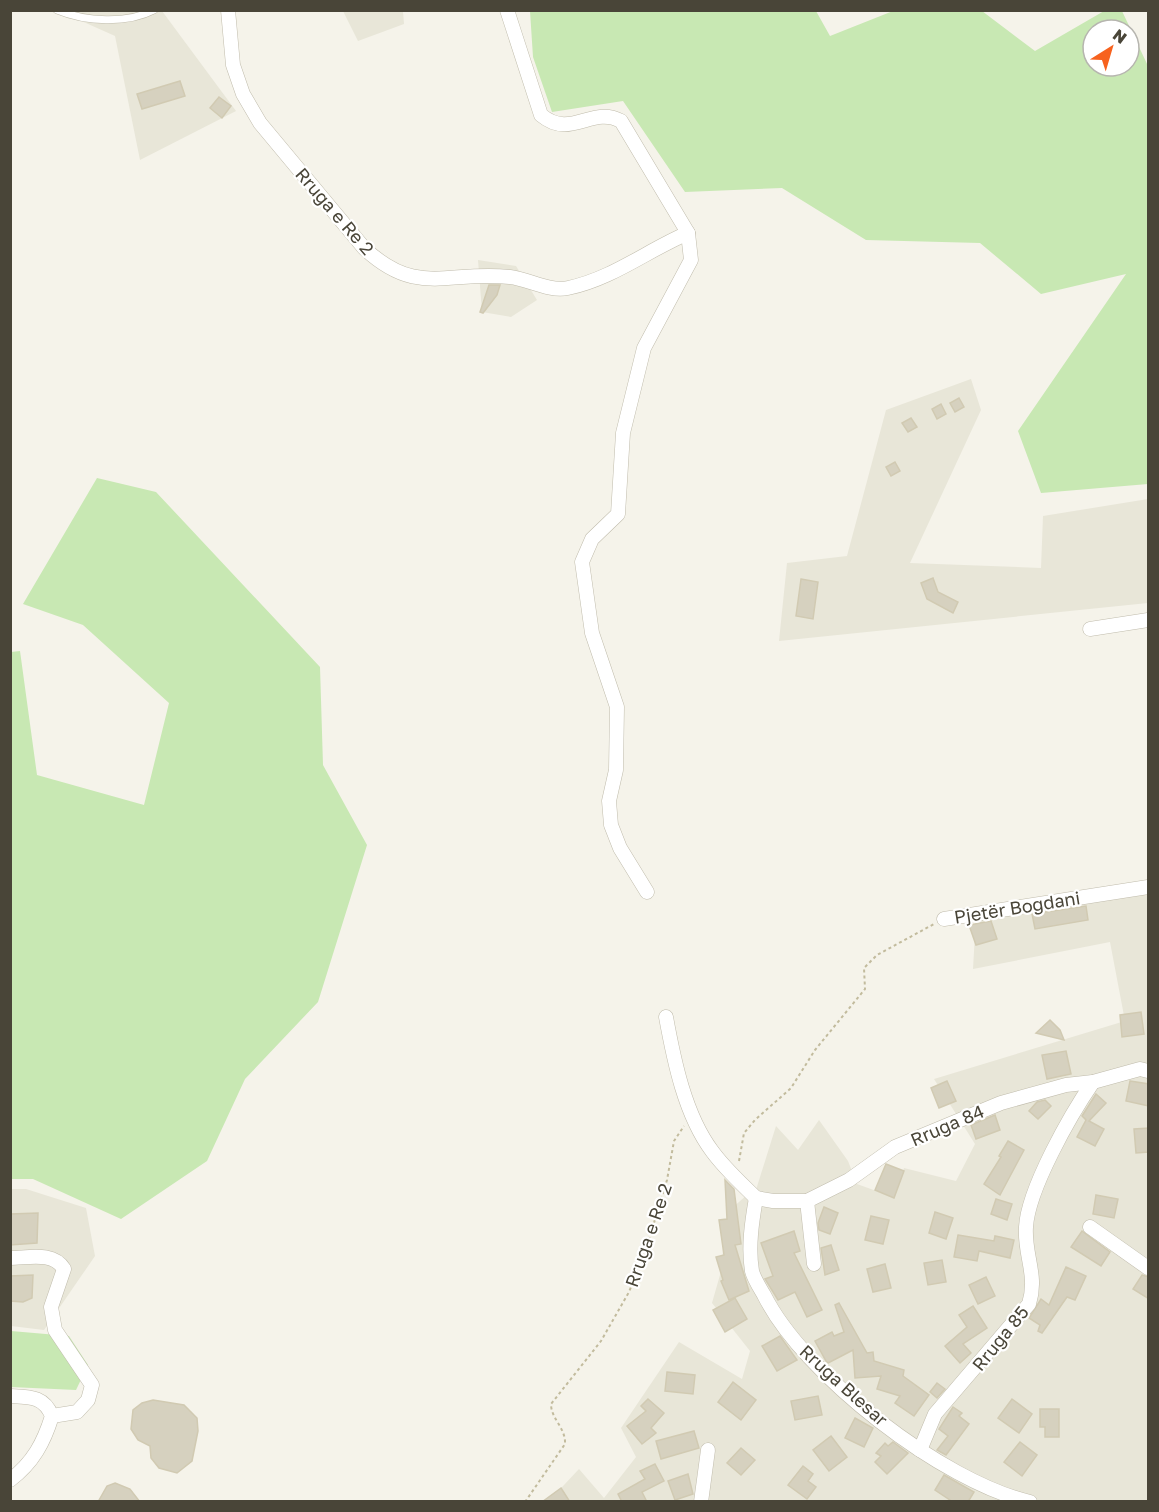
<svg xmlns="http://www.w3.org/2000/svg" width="1159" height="1512" viewBox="0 0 1159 1512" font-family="'Golos Text',sans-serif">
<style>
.residential{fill:#e8e6d8}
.green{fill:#c8e8b3;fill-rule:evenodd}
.building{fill:#d6d1bf;stroke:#d1cab2;stroke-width:1.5}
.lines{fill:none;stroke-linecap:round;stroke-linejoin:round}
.lane-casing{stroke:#c0bcac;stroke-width:8}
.street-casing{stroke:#c0bcac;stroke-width:15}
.path{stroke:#c2bb9d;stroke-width:2;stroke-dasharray:3 3;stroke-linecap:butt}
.lane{stroke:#fff;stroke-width:7}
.street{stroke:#fff;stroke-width:14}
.labels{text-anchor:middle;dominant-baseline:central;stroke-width:4.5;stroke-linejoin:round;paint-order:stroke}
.street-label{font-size:18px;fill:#494538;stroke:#fff}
</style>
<rect width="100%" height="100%" fill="#f5f3ea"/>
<!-- residential -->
<g class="residential">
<polygon points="59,11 162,11 236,111 140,160 115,36"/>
<polygon points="343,11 403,11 404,24 358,41"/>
<polygon points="478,260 516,266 537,300 511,317 482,312"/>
<polygon points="971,379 981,410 910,563 1041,568 1043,516 1148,499 1148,603 779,641 787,563 847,556 886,410"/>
<polygon points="1148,885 1148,1501 548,1502 579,1469 604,1498 636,1457 621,1428 679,1342 742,1379 750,1351 712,1303 722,1268 724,1227 731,1209 748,1194 755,1193 776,1126 798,1150 819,1120 848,1161 857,1184 893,1197 904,1168 956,1181 975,1144 934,1079 1125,1021 1110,942 973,969 976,916"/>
<polygon points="10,1189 26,1189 86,1208 95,1256 44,1330 11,1326"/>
</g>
<!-- green -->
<g class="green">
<path d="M530 11H816L830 36 893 11H982L1035 51 1104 11H1122L1148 66V484L1041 493 1018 431 1126 274 1041 294 980 243 866 240 782 188 685 192 623 101 552 112 533 57ZM1093 30H1129V66H1093Z"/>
<polygon points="97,478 156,492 320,667 323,765 367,845 318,1002 245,1079 207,1161 121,1219 33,1179 10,1179 11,652 20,651 37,775 144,805 169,703 83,625 23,604"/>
<polygon points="11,1331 69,1336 88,1365 76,1390 11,1387"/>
</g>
<!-- building -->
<g class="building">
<polygon points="180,81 185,96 142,109 137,94"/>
<polygon points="219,97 231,106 222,118 210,108"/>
<polygon points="489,285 500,285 497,295 483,313 480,312"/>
<polygon points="959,398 964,407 955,412 950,403"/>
<polygon points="941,404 946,414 937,419 932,409"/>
<polygon points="911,418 917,427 908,432 902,423"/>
<polygon points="895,462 900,471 891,476 886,467"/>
<polygon points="933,578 938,592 958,602 953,613 927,599 921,583"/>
<polygon points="801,579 818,582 813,619 796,616"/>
<polygon points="1086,906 1088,920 1035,929 1032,914"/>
<polygon points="991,921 997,939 976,945 969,925"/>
<polygon points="1141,1012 1144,1034 1122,1037 1120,1015"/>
<polygon points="1050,1020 1060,1030 1064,1040 1036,1033"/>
<polygon points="1066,1051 1071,1074 1047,1079 1042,1055"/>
<polygon points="947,1081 956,1101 939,1108 931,1088"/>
<polygon points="1130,1081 1149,1084 1149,1106 1126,1101"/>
<polygon points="1096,1094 1106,1103 1089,1121 1104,1129 1095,1146 1077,1137 1086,1120 1082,1116"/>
<polygon points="1045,1100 1051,1106 1038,1119 1029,1111 1037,1102"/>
<polygon points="995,1115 1000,1130 976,1139 971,1125"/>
<polygon points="1149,1128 1149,1152 1136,1153 1134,1129"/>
<polygon points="1008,1141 1024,1150 1000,1195 984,1184 1001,1157 999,1156"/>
<polygon points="886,1164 904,1171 894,1198 875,1190"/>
<polygon points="725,1180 734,1189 741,1244 735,1245 749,1291 729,1300 721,1281 723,1280 716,1257 724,1255 719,1220 727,1219"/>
<polygon points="1096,1195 1118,1199 1114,1218 1093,1214"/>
<polygon points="996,1199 1012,1204 1007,1220 991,1214"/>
<polygon points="824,1207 838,1213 830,1234 819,1230 818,1223"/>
<polygon points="935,1212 953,1218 946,1239 929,1233"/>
<polygon points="38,1213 37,1243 10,1245 10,1214"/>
<polygon points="871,1216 889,1220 883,1244 865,1240"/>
<polygon points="794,1231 800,1251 794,1253 822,1310 807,1317 795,1292 778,1300 765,1279 773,1276 761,1243"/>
<polygon points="1082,1231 1110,1252 1101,1266 1071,1247"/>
<polygon points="958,1235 994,1241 995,1236 1014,1240 1010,1258 979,1251 977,1261 954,1257"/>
<polygon points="831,1245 839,1270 825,1275 821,1248"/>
<polygon points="942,1260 946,1282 928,1285 924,1263"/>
<polygon points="885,1264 891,1288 873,1292 867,1269"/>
<polygon points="1066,1267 1086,1276 1075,1300 1067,1297 1042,1333 1038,1331 1040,1325 1029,1318 1041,1299 1049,1305"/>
<polygon points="33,1275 32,1298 23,1302 10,1301 10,1276"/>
<polygon points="1142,1275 1149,1277 1149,1299 1133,1289"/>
<polygon points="986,1277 995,1296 978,1304 969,1285"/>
<polygon points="735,1298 747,1319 725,1332 713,1310"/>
<polygon points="839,1303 867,1353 873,1352 874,1361 904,1370 903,1376 929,1395 914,1416 895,1403 900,1396 877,1389 881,1376 855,1378 853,1350 828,1363 826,1361 815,1341 832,1332 834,1336 844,1332 835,1305"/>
<polygon points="973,1306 987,1328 963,1344 971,1353 960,1363 945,1346 967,1327 959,1315"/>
<polygon points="780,1336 797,1360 777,1371 762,1346"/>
<polygon points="667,1372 695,1375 693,1394 665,1391"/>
<polygon points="733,1382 756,1400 741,1420 718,1402"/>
<polygon points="937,1383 945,1389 937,1398 930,1392"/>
<polygon points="818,1396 822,1415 795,1420 791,1401"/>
<polygon points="648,1399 664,1413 651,1428 656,1433 642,1444 627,1426 646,1411 641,1406"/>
<polygon points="1012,1399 1032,1414 1019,1433 998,1418"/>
<polygon points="153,1400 184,1405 197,1418 198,1431 192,1461 177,1473 159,1468 151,1458 150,1446 138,1440 131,1429 133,1410 142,1403"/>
<polygon points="953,1407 962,1413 959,1416 969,1424 946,1455 937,1450 948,1436 939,1429"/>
<polygon points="1040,1409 1059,1409 1059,1437 1045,1437 1045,1427 1040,1427"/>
<polygon points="855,1418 873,1428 864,1447 845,1438"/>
<polygon points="694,1431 699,1448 661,1459 656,1441"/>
<polygon points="831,1436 847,1457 829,1471 813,1450"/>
<polygon points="893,1442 908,1453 887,1474 875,1462 881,1456 876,1453 885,1443 888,1446"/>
<polygon points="1020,1442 1037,1455 1022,1476 1004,1462"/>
<polygon points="741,1448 755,1460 741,1475 727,1463"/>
<polygon points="655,1464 664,1481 642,1492 647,1502 622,1502 618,1494 645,1479 640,1471"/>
<polygon points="803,1466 813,1474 808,1481 816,1487 807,1499 788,1485"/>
<polygon points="688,1474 693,1494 675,1500 668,1481"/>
<polygon points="944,1475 974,1492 968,1502 953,1502 935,1490"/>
<polygon points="115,1483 130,1489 140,1502 98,1502 107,1486"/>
<polygon points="561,1488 570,1502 542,1502"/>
</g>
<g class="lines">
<defs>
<path id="lane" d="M57 10C86 22 127 24 154 10"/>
<g id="street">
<path d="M228 10 233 65 243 94 260 123 364 248C417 298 448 270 510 277 529 279 548 292 568 288 612 279 648 250 688 233"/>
<path d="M507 10 541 115C571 140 592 105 621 121L688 233 691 260 644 348 623 433 618 514 592 539 582 562 592 633 617 707 616 770 609 801 611 825 620 848 647 892"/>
<polyline points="1090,629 1148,620"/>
<polyline points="944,919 1148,887"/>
<path d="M666 1017C674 1061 685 1115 712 1151 725 1169 741 1183 756 1198"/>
<path d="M756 1198C752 1221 748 1247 752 1271 754 1279 760 1288 764 1295 804 1375 943 1482 1030 1502"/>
<polyline points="756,1198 773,1201 807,1201 849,1180 895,1147 1001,1103 1066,1085 1093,1082 1140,1069 1148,1071"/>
<polyline points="807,1201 814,1264"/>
<polyline points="1090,1227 1148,1268"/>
<path d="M10 1258C28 1258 53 1251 64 1269L51 1307 55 1330 92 1385 88 1400 77 1412 52 1416"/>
<path d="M10 1396C30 1397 44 1396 52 1416 44 1442 33 1463 10 1480"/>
<path d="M920 1450 935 1414 1029 1304C1038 1275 1024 1255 1026 1227 1028 1189 1071 1114 1093 1082"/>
<polyline points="701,1502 708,1450"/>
</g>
</defs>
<!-- lane casing -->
<use href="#lane" class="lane-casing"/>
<!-- street casing -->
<use href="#street" class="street-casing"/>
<!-- path -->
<g class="path">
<polyline points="739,1161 744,1133 755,1120 791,1088 815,1050 865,989 864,968 877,955 934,924"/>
<path d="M525 1502 565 1444C566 1428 551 1419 551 1404L601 1341 629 1292 646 1249 667 1180 674 1141 684 1126"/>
</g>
<!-- lane -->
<use href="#lane" class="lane"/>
<!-- street -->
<use href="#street" class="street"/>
</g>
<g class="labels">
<!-- street labels -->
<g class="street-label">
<text transform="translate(335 211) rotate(49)">Rruga e Re 2</text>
<text transform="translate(1017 907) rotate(-9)">Pjetër Bogdani</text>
<text transform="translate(947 1125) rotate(-23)">Rruga 84</text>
<text transform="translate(648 1235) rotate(-71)">Rruga e Re 2</text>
<text transform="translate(1000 1338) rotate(-51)">Rruga 85</text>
<text transform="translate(844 1385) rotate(42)">Rruga Blesar</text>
</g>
</g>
<!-- border -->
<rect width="1159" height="1512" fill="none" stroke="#494538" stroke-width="24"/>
<!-- north arrow -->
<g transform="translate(1111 48) rotate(37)"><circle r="28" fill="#ffffff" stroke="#b6b5af" stroke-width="1.5"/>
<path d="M0-4.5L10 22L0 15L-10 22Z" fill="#f7621e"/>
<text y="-9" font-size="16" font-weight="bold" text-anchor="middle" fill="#494538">N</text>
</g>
</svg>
